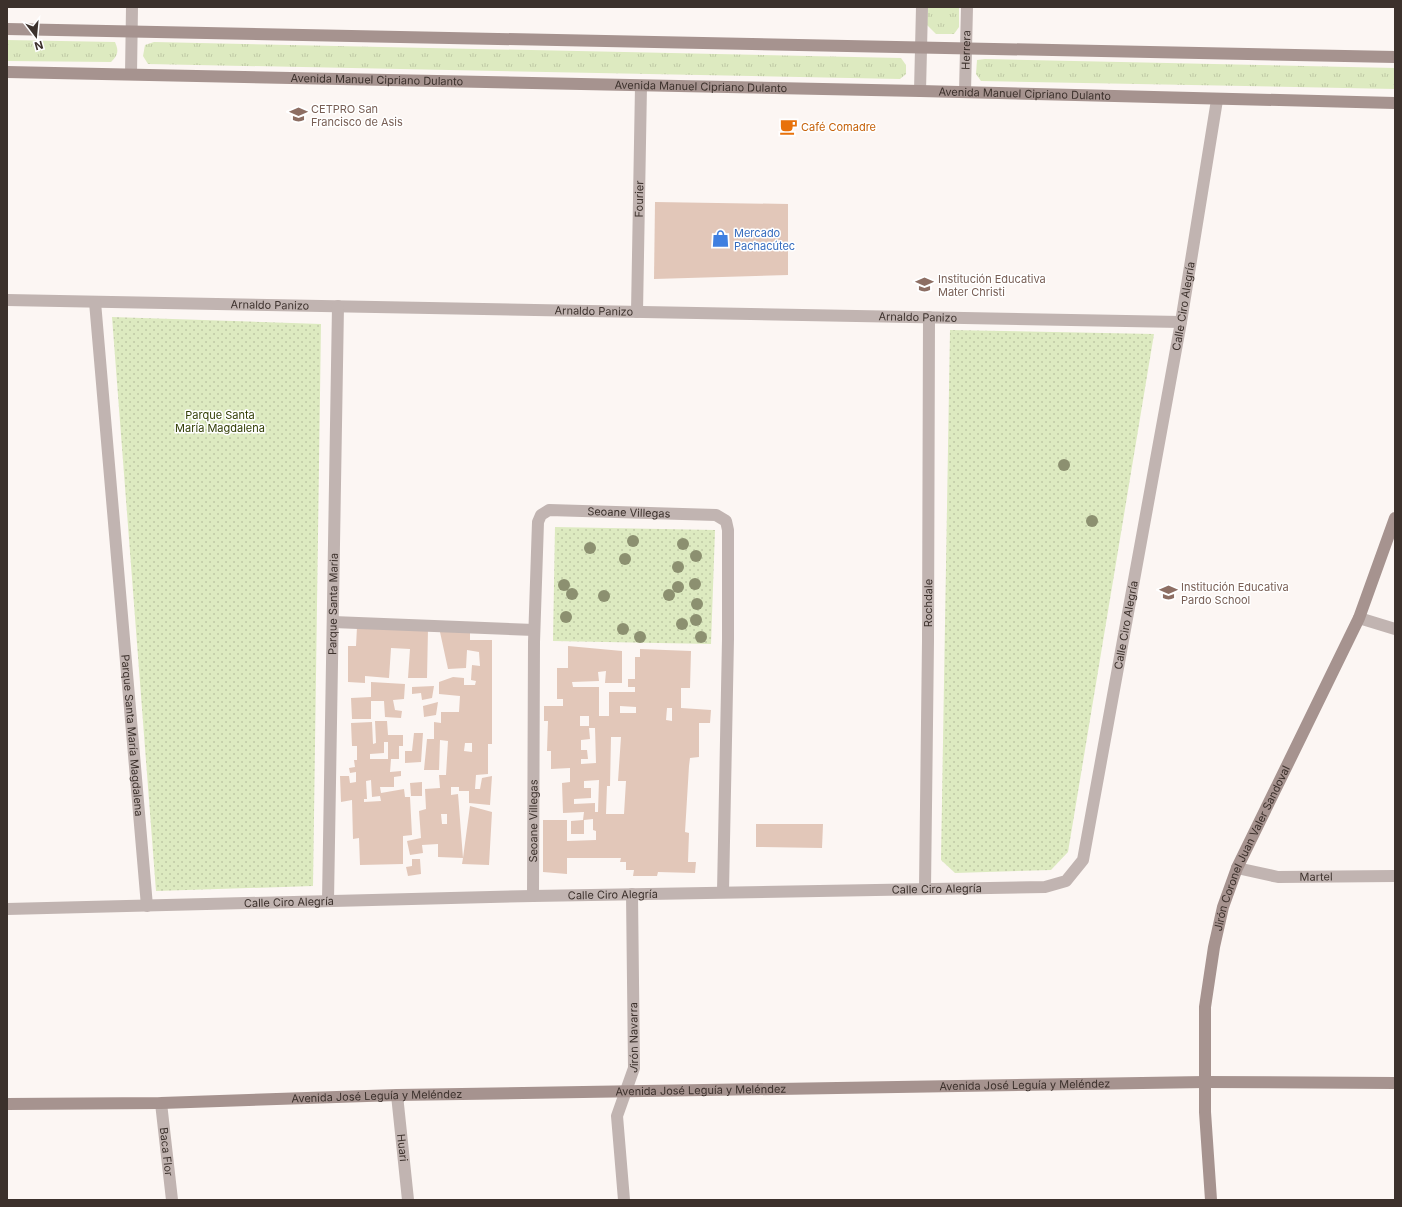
<svg xmlns="http://www.w3.org/2000/svg" width="1402" height="1207" viewBox="0 0 1402 1207" font-family="Inter,sans-serif">
<style>
.grass{fill:url(#grass-tufts)}
.park{fill:url(#park-dots)}
.building{fill:#e2c7b9;fill-rule:evenodd}
.lines{fill:none;stroke-linecap:round;stroke-linejoin:round}
.street{stroke:#c1b4b1;stroke-width:12}
.secondary{stroke:#a6938f;stroke-width:12}
.tree{fill:#8c9070}
.labels{text-anchor:middle;dominant-baseline:central;stroke-width:3;stroke-linejoin:round;paint-order:stroke}
.street-label{font-size:11px;fill:#3c312c;stroke:#fff}
.education-label{font-size:11px;fill:#785e54;stroke:#fff;text-anchor:start}
.food-label{font-size:11px;fill:#c56008;stroke:#fff;text-anchor:start}
.shop-label{font-size:11px;fill:#366cbe;stroke:#fff;text-anchor:start}
.park-label{font-size:11px;fill:#313d04;stroke:#fff}
</style>
<defs>
<pattern id="grass-tufts" width="24" height="20" patternUnits="userSpaceOnUse"><rect width="24" height="20" fill="#ddeac0"/><path d="M3 7l-1-3M5 7V3M7 7l1-3M15 17l-1-3M17 17v-4M19 17l1-3" fill="none" stroke="#bfc9a5"/></pattern>
<pattern id="park-dots" width="8" height="8" patternUnits="userSpaceOnUse"><rect width="8" height="8" fill="#ddeac0"/><path d="M2 2h.1M6 6h.1" fill="none" stroke="#bfc9a5" stroke-width="1.8" stroke-linecap="round"/></pattern>
</defs>
<rect width="100%" height="100%" fill="#fcf6f3"/>
<!-- grass -->
<g class="grass">
<polygon points="928,7 959,7 959,27 954,34 936,34 927,25"/>
<path d="M7 40 115 42C119 51 118 55 111 62L7 61Z"/>
<polygon points="154,42 901,58 906,65 906,74 900,79 148,64 143,56 145,45"/>
<polygon points="985,59 1395,68 1395,89 981,81 976,74 977,60"/>
</g>
<!-- park -->
<g class="park">
<polygon points="112,317 321,324 313,886 156,891"/>
<polygon points="950,330 1154,334 1068,852 1051,870 955,873 941,860"/>
<polygon points="555,527 715,530 711,644 553,641"/>
</g>
<!-- building -->
<g class="building">
<polygon points="655,202 788,204 788,275 654,279"/>
<polygon points="357,627 428,629 427,678 408,678 410,649 391,648 389,678 365,676 365,683 348,682 348,646 356,646"/>
<path d="M440 632H470V640H492V744H488V774L476 775 475 789H480L482 778 492 776 490 805 469 803V791H459V787H451V795L458 794 463 858 470 806 492 812 489 865 462 864 463 858 438 857V844L422 845 423 853 410 855 407 841 421 838 419 811 426 809 425 789 440 788 439 775H446L448 741 440 740 439 770H424L427 739H434V722L441 723V712H459L460 696 439 694V682L453 677 464 678V685H475L476 681 471 680 472 665 480 666 479 652 467 650 466 668 448 669ZM465 743H472V752L464 751ZM441 814H447V824H442Z"/>
<path d="M568 646 622 651V683H605L606 671 598 672 599 681 572 682 573 687H599V716H609V692H635V687H628V679H635V657H640V649L691 651 690 688H681V708L711 710 710 723H699V757L690 758 689 766 685 832 689 833 688 862H696L695 873 658 872 657 876H633L634 870H626V862H620L621 858H567V874L543 872V820H567V841L596 840V831L593 830V819L584 820V834H571V821L583 820 584 812 563 813 562 783 570 782V768L551 769V751H547L548 721H544V706H563V699H557V668H568ZM620 706 636 707V713H620ZM667 708H672V721L666 720ZM580 716H589V726H580ZM589 728H595L596 763 581 764V759H588L587 750H581V740L590 739ZM611 737H621L618 781H626L624 814H606L607 786H610ZM599 780 598 812H595V803L574 804V799L591 798V788H584V781Z"/>
<polygon points="371,682 405,684 404,699 393,700 395,710 402,711 401,718 385,717 384,701 371,701 371,719 352,719 351,698 371,697"/>
<polygon points="434,686 432,698 422,700 421,693 412,694 412,687"/>
<polygon points="438,702 436,715 424,717 423,706"/>
<path d="M375 721H387L388 735H403V746H399V759H391L390 772 401 771V776L394 777V787H380L381 793 404 789 405 797H410L412 835 403 836V864L360 865 359 838 353 839 352 800 341 802 340 776H349L350 783 356 782V772L350 773 349 768 355 767 354 760H357V746H352L351 723 372 722 373 744 376 743ZM384 742H388V759H370V754L384 753ZM371 780 372 797 380 796 381 801 364 802V799H367L366 781Z"/>
<polygon points="414,733 423,733 421,762 405,763 405,751 412,751"/>
<polygon points="422,782 422,796 411,796 410,783"/>
<polygon points="756,824 823,824 822,848 756,847"/>
<polygon points="412,859 420,859 421,874 408,876 406,867 412,866"/>
</g>
<g class="lines">
<!-- street -->
<g class="street">
<polyline points="131,74 132,7"/>
<polyline points="920,91 922,7"/>
<path id="s1" d="M965 92 967 7"/>
<path id="s2" d="M7 300 1181 322"/>
<path id="s3" d="M95 302 147 906"/>
<path id="s4" d="M637 312 641 86"/>
<polyline points="1359,618 1395,629"/>
<polyline points="333,622 534,630"/>
<path id="s5" d="M1237 868 1278 877 1395 876"/>
<path id="s6" d="M925 889 928 641 929 317"/>
<path id="s7" d="M533 896 534 642 538 522 541 515 549 510 716 515 726 521 728 530V639L723 892"/>
<path id="s8" d="M328 901 338 306"/>
<path id="s9" d="M7 909 533 896 1045 887 1066 881 1083 860 1181 322 1217 100"/>
<path id="s10" d="M397 1095 408 1200"/>
<path id="s11" d="M161 1103 172 1200"/>
<path id="s12" d="M624 1200 617 1116 634 1068 632 894"/>
</g>
<!-- secondary -->
<g class="secondary">
<polyline points="7,29 1395,57"/>
<path id="s13" d="M7 72 920 91 1395 103"/>
<path id="s14" d="M7 1104 161 1103 397 1095 1205 1082 1395 1083"/>
<path id="s15" d="M1211 1200 1205 1112V1007L1214 947 1223 907 1237 868 1359 618 1395 518"/>
</g>
</g>
<!-- trees -->
<g class="tree">
<circle cx="1064" cy="465" r="6"/>
<circle cx="1092" cy="521" r="6"/>
<circle cx="633" cy="541" r="6"/>
<circle cx="683" cy="544" r="6"/>
<circle cx="590" cy="548" r="6"/>
<circle cx="696" cy="556" r="6"/>
<circle cx="625" cy="559" r="6"/>
<circle cx="678" cy="567" r="6"/>
<circle cx="695" cy="584" r="6"/>
<circle cx="564" cy="585" r="6"/>
<circle cx="678" cy="587" r="6"/>
<circle cx="572" cy="594" r="6"/>
<circle cx="669" cy="595" r="6"/>
<circle cx="604" cy="596" r="6"/>
<circle cx="697" cy="604" r="6"/>
<circle cx="566" cy="617" r="6"/>
<circle cx="696" cy="620" r="6"/>
<circle cx="682" cy="624" r="6"/>
<circle cx="623" cy="629" r="6"/>
<circle cx="640" cy="637" r="6"/>
<circle cx="701" cy="637" r="6"/>
</g>
<!-- icons -->
<defs>
<symbol id="university-bare" viewBox="-9 -9 18 18"><path d="M0-5L7-2L0 1L-7-2ZM-4 1L0 2.5L4 1V4Q0 6-4 4Z" fill="#8d6e63" stroke="#fff" stroke-width="2.5" paint-order="stroke"/></symbol>
<symbol id="cafe-bare" viewBox="-9 -9 18 18"><path d="M-5.5-4.5H6V0H3Q3 3.5 0 3.5H-2.5Q-5.5 3.5-5.5 0ZM3-3.2v2h1.7v-2ZM-6 4.5H4V6H-6Z" fill="#e8710a" stroke="#fff" stroke-width="2.5" paint-order="stroke"/></symbol>
<symbol id="shop-bare" viewBox="-9 -9 18 18"><path d="M-5-2.5h2.3a2.7 3.5 0 0 1 5.4 0H5L5.5 6h-11ZM-1.5-2.5h3a1.5 2.3 0 0 0-3 0Z" fill="#3f7fe0" stroke="#fff" stroke-width="2.5" paint-order="stroke"/></symbol>
<symbol id="school-bare" viewBox="-9 -9 18 18"><path d="M0-5L7-2L0 1L-7-2ZM-4 1L0 2.5L4 1V4Q0 6-4 4Z" fill="#8d6e63" stroke="#fff" stroke-width="2.5" paint-order="stroke"/></symbol>
</defs>
<g fill-rule="evenodd">
<use href="#university-bare" x="286" y="102" width="25" height="25"/>
<use href="#cafe-bare" x="776" y="114" width="25" height="25"/>
<use href="#shop-bare" x="708" y="226" width="25" height="25"/>
<use href="#school-bare" x="912" y="272" width="25" height="25"/>
<use href="#school-bare" x="1156" y="580" width="25" height="25"/>
</g>
<g class="labels">
<!-- street labels -->
<g class="street-label">
<text stroke="none"><textPath href="#s1" startOffset="42">Herrera</textPath></text>
<text stroke="none"><textPath href="#s13" startOffset="370">Avenida Manuel Cipriano Dulanto</textPath></text>
<text stroke="none"><textPath href="#s13" startOffset="694">Avenida Manuel Cipriano Dulanto</textPath></text>
<text stroke="none"><textPath href="#s13" startOffset="1018">Avenida Manuel Cipriano Dulanto</textPath></text>
<text stroke="none"><textPath href="#s4" startOffset="113">Fourier</textPath></text>
<text stroke="none"><textPath href="#s2" startOffset="263">Arnaldo Panizo</textPath></text>
<text stroke="none"><textPath href="#s9" startOffset="1650">Calle Ciro Alegría</textPath></text>
<text stroke="none"><textPath href="#s2" startOffset="587">Arnaldo Panizo</textPath></text>
<text stroke="none"><textPath href="#s2" startOffset="911">Arnaldo Panizo</textPath></text>
<text stroke="none"><textPath href="#s7" startOffset="471">Seoane Villegas</textPath></text>
<text stroke="none"><textPath href="#s6" startOffset="286">Rochdale</textPath></text>
<text stroke="none"><textPath href="#s8" startOffset="297">Parque Santa Maria</textPath></text>
<text stroke="none"><textPath href="#s9" startOffset="1326">Calle Ciro Alegría</textPath></text>
<text stroke="none"><textPath href="#s3" startOffset="435">Parque Santa María Magdalena</textPath></text>
<text stroke="none"><textPath href="#s7" startOffset="75">Seoane Villegas</textPath></text>
<text stroke="none"><textPath href="#s15" startOffset="360">Jirón Coronel Juan Valer Sandoval</textPath></text>
<text stroke="none"><textPath href="#s5" startOffset="80">Martel</textPath></text>
<text stroke="none"><textPath href="#s9" startOffset="930">Calle Ciro Alegría</textPath></text>
<text stroke="none"><textPath href="#s9" startOffset="606">Calle Ciro Alegría</textPath></text>
<text stroke="none"><textPath href="#s9" startOffset="282">Calle Ciro Alegría</textPath></text>
<text stroke="none"><textPath href="#s12" startOffset="166">Jirón Navarra</textPath></text>
<text stroke="none"><textPath href="#s14" startOffset="1018">Avenida José Leguía y Meléndez</textPath></text>
<text stroke="none"><textPath href="#s14" startOffset="694">Avenida José Leguía y Meléndez</textPath></text>
<text stroke="none"><textPath href="#s14" startOffset="370">Avenida José Leguía y Meléndez</textPath></text>
<text stroke="none"><textPath href="#s10" startOffset="53">Huari</textPath></text>
<text stroke="none"><textPath href="#s11" startOffset="49">Baca Flor</textPath></text>
</g>
<!-- education labels -->
<g class="education-label">
<text x="311" y="109">CETPRO San<tspan x="311" dy="13">Francisco de Asis</tspan></text>
<text x="938" y="279">Institución Educativa<tspan x="938" dy="13">Mater Christi</tspan></text>
<text x="1181" y="587">Institución Educativa<tspan x="1181" dy="13">Pardo School</tspan></text>
</g>
<!-- food labels -->
<g class="food-label">
<text x="801" y="127">Café Comadre</text>
</g>
<!-- shop labels -->
<g class="shop-label">
<text x="734" y="233">Mercado<tspan x="734" dy="13">Pachacútec</tspan></text>
</g>
<!-- park labels -->
<g class="park-label">
<text x="220" y="415">Parque Santa<tspan x="220" dy="13">María Magdalena</tspan></text>
</g>
</g>
<!-- border -->
<rect width="1402" height="1207" fill="none" stroke="#3c312c" stroke-width="16"/>
<!-- north arrow -->
<g transform="translate(36 36) rotate(164)" stroke="#ffffff" stroke-width="3" paint-order="stroke">
<path d="M0-3L7 15L0 10L-7 15Z" fill="#3c312c"/>
<text y="-6" font-size="11" font-weight="bold" text-anchor="middle" fill="#3c312c">N</text>
</g>
</svg>
